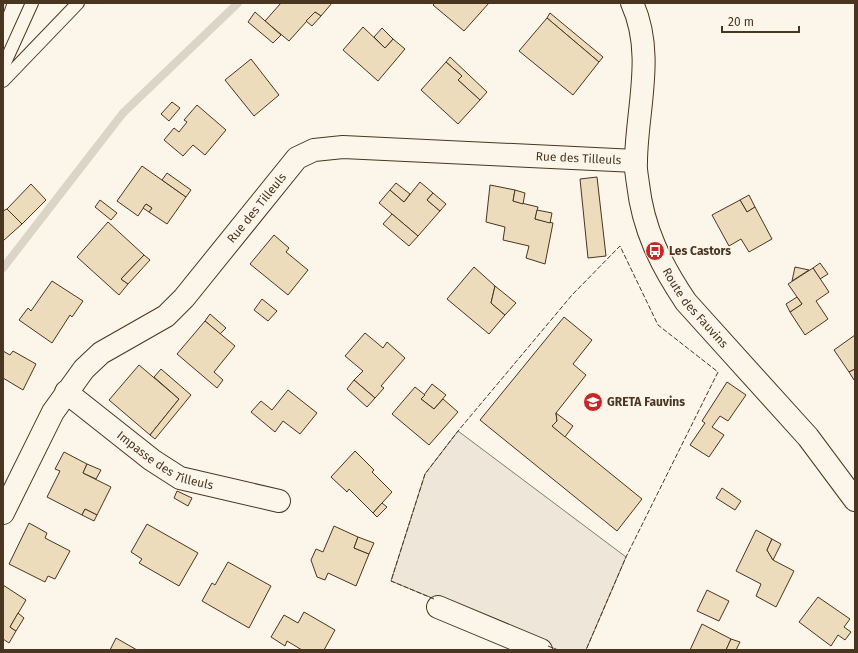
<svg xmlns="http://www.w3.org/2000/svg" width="858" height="653" viewBox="0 0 858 653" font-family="'Fira Sans',sans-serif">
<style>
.green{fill:#ede6d9;stroke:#887966}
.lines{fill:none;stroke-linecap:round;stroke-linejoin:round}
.stream{stroke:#dcd4c6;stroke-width:8}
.building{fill:#ecdcbc;stroke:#4a3520}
.lane-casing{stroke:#4a3520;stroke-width:14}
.street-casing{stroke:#4a3520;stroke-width:24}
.lane{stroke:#fbf6e9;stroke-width:12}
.street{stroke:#fbf6e9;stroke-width:22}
.fence{stroke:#4a3520;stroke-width:1;stroke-dasharray:5 2;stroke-linecap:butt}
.labels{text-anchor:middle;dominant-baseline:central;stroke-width:3;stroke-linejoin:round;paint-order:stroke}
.street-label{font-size:12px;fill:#4a3520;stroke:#fbf6e9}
.poi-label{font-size:12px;font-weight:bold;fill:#4a3520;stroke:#fbf6e9;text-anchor:start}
</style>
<rect width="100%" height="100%" fill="#fbf6e9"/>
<!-- green -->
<polygon class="green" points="458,431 626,557 586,650 558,650 391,581 425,474"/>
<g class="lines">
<!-- stream -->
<polyline class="stream" points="3,268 123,113 238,3"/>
</g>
<!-- building -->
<g class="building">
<polygon points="3,3 7,3 3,14"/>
<polygon points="281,3 332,3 321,16 315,12 289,41 265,21"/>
<polygon points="435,3 489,3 464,31 433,5"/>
<polygon points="255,12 281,35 273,43 248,22"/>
<polygon points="315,12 321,16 312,26 306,21"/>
<polygon points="550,13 603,57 599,62 547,18"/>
<polygon points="547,18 599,62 573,95 519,51"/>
<polygon points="363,27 385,48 393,39 405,49 378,81 343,50"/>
<polygon points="382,28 393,39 385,48 374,37"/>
<polygon points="450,57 487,92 480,100 458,80 462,76 446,62"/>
<polygon points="251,59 279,95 254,116 225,80"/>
<polygon points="446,62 462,76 458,80 480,100 458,124 421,90"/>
<polygon points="172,102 180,108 169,121 161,114"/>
<polygon points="197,105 226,130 205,155 193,145 183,156 164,140 174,128 179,132 187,122 184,120"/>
<polygon points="142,166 186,197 167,224 149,212 152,208 146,204 138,216 117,201"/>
<polygon points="167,173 191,190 186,197 162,180"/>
<polygon points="597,177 606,256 588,258 580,179"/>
<polygon points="420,182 433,193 427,200 440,211 418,236 379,203 390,190 404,202"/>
<polygon points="396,183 410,194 404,202 390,190"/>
<polygon points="31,184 46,200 22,224 7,209"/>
<polygon points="490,185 515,190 513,201 538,207 535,219 553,223 545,264 526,258 529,246 503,240 505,227 486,222"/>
<polygon points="515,190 525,193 523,204 513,201"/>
<polygon points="433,193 446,204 440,211 427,200"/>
<polygon points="749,195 755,207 747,212 740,200"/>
<polygon points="100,200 117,213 111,220 95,207"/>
<polygon points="740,200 747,212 755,207 772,239 749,252 741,239 729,246 712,215"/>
<polygon points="146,204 152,208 149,212 143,208"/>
<polygon points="7,209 22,224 3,241 3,211"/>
<polygon points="537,210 552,213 550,223 535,219"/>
<polygon points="392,214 418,236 409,246 383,224"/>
<polygon points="108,222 144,255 121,279 128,284 119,295 77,257"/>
<polygon points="274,235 289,248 286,252 308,270 288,295 250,264"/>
<polygon points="144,255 150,260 128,284 121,279"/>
<polygon points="820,263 828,274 820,279 813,268"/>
<polygon points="474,267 495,286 491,303 505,315 489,334 447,299"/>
<polygon points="795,267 809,270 792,281"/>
<polygon points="813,268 829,292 816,301 828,319 805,335 790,312 802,304 788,284"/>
<polygon points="52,281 83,301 72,317 70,315 52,343 19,320 28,308 31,311"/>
<polygon points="495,286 516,303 505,315 491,303"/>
<polygon points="797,297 802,304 790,312 786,304"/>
<polygon points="262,299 277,311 268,321 254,310"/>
<polygon points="210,314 226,328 220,334 205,321"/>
<polygon points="564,317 592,340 573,364 586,375 556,413 557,421 552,426 642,499 617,531 480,420"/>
<polygon points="205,321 235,346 214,372 223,380 217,388 177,354"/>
<polygon points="365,333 383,348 387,342 405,358 381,386 384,388 375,398 354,380 363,371 345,356"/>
<polygon points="855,335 855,369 849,372 834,350"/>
<polygon points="3,351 10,355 13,351 36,364 23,390 3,378"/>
<polygon points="139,365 179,399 150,435 109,400"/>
<polygon points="161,369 191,395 155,439 150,435 179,399 154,377"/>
<polygon points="855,369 855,379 854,380 849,372"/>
<polygon points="354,380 375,398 367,407 347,389"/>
<polygon points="727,382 746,395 728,421 720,416 712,427 724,435 709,457 690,445 705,423 702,421"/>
<polygon points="432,384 446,395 434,409 421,399"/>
<polygon points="415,387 425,395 421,399 434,409 443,399 458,412 429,445 392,414"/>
<polygon points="288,390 317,413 300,434 283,421 275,432 251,412 261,401 272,410"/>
<polygon points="556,413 573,426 565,437 552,426 557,421"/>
<polygon points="355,451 374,470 372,472 392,492 373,513 349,489 347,492 331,477"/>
<polygon points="64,452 87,464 83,473 111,487 97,515 85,509 82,515 47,497 60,471 55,469"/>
<polygon points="87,464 101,470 96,479 83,473"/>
<polygon points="722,488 741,501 735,510 716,498"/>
<polygon points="177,491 192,498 188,506 174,498"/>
<polygon points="382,503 387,507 377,517 373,513"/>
<polygon points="85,509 97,515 94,521 82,515"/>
<polygon points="29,523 47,533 45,538 70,551 55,579 48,576 45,582 9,564"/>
<polygon points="147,524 198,553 179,586 139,563 142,559 131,552"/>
<polygon points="334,526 358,537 354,548 369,554 356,586 328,573 325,580 317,577 311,560 316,549 323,552"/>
<polygon points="756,530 772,539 767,550 773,560 794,571 776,607 756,596 761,584 736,571"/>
<polygon points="358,537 374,543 369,554 354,548"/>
<polygon points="772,539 781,544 773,560 767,550"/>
<polygon points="228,562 271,586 249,628 202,601 212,583 215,585"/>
<polygon points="3,585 26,600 10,627 16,631 9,643 3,639"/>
<polygon points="707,590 729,601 719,621 697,611"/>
<polygon points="818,597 850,619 844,627 851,632 845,640 838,635 831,646 799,622"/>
<polygon points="304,612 335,630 324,650 302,650 287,641 285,646 271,637 284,615 298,623"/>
<polygon points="18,613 24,618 16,631 10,627"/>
<polygon points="702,624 731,639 726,650 690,650"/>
<polygon points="116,638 137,650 110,650"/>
<polygon points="731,639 740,642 736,650 726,650"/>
</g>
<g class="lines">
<defs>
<g id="lane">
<polyline points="3,67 32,3"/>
<polyline points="3,81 78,3"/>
</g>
<g id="street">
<path id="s1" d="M632 3C655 53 637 108 636 160 635 168 637 176 638 184 643 229 661 265 686 302L808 437 855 500"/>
<path id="s2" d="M66 392 152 460 180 478 279 501"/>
<path id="s3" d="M3 513 53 412 84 369 101 353 166 316 184 298 297 158 314 150 343 147 636 161"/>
<polyline points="438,607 541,650"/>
</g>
</defs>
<!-- lane casing -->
<use href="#lane" class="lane-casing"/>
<!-- street casing -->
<use href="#street" class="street-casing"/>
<!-- lane -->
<use href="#lane" class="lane"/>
<!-- street -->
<use href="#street" class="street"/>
<!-- fence -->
<g class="fence">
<polyline points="434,599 391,581 425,474 458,431 572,295 620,246 658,325 718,372 626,557 586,650"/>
<polyline points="548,646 558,650"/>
</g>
</g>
<!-- icons -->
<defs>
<symbol id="bus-disc" viewBox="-11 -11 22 22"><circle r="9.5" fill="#c62828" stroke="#fbf6e9"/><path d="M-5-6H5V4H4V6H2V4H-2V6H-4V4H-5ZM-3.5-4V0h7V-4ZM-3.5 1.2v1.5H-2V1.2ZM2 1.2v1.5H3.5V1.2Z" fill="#fff"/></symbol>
<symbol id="university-disc" viewBox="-11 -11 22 22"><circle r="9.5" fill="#c62828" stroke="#fbf6e9"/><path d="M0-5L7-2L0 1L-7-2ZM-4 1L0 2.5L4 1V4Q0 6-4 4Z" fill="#fff"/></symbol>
</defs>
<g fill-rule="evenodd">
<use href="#bus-disc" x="644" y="240" width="22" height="22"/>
<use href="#university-disc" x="582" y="391" width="22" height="22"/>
</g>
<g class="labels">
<!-- street labels -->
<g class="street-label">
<text stroke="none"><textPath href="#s3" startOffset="753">Rue des Tilleuls</textPath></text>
<text stroke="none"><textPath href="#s3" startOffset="405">Rue des Tilleuls</textPath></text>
<text stroke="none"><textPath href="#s1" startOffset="322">Route des Fauvins</textPath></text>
<text stroke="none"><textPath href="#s2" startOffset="122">Impasse des Tilleuls</textPath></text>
</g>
<!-- poi labels -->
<g class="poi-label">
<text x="669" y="251">Les Castors</text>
<text x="607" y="402">GRETA Fauvins</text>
</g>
</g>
<!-- border -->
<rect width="858" height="653" fill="none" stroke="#4a3520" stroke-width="8"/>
<!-- scale -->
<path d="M722 26v6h77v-6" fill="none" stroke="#4a3520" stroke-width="2"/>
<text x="728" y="26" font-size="12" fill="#4a3520" stroke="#fbf6e9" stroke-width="3" paint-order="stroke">20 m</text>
</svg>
